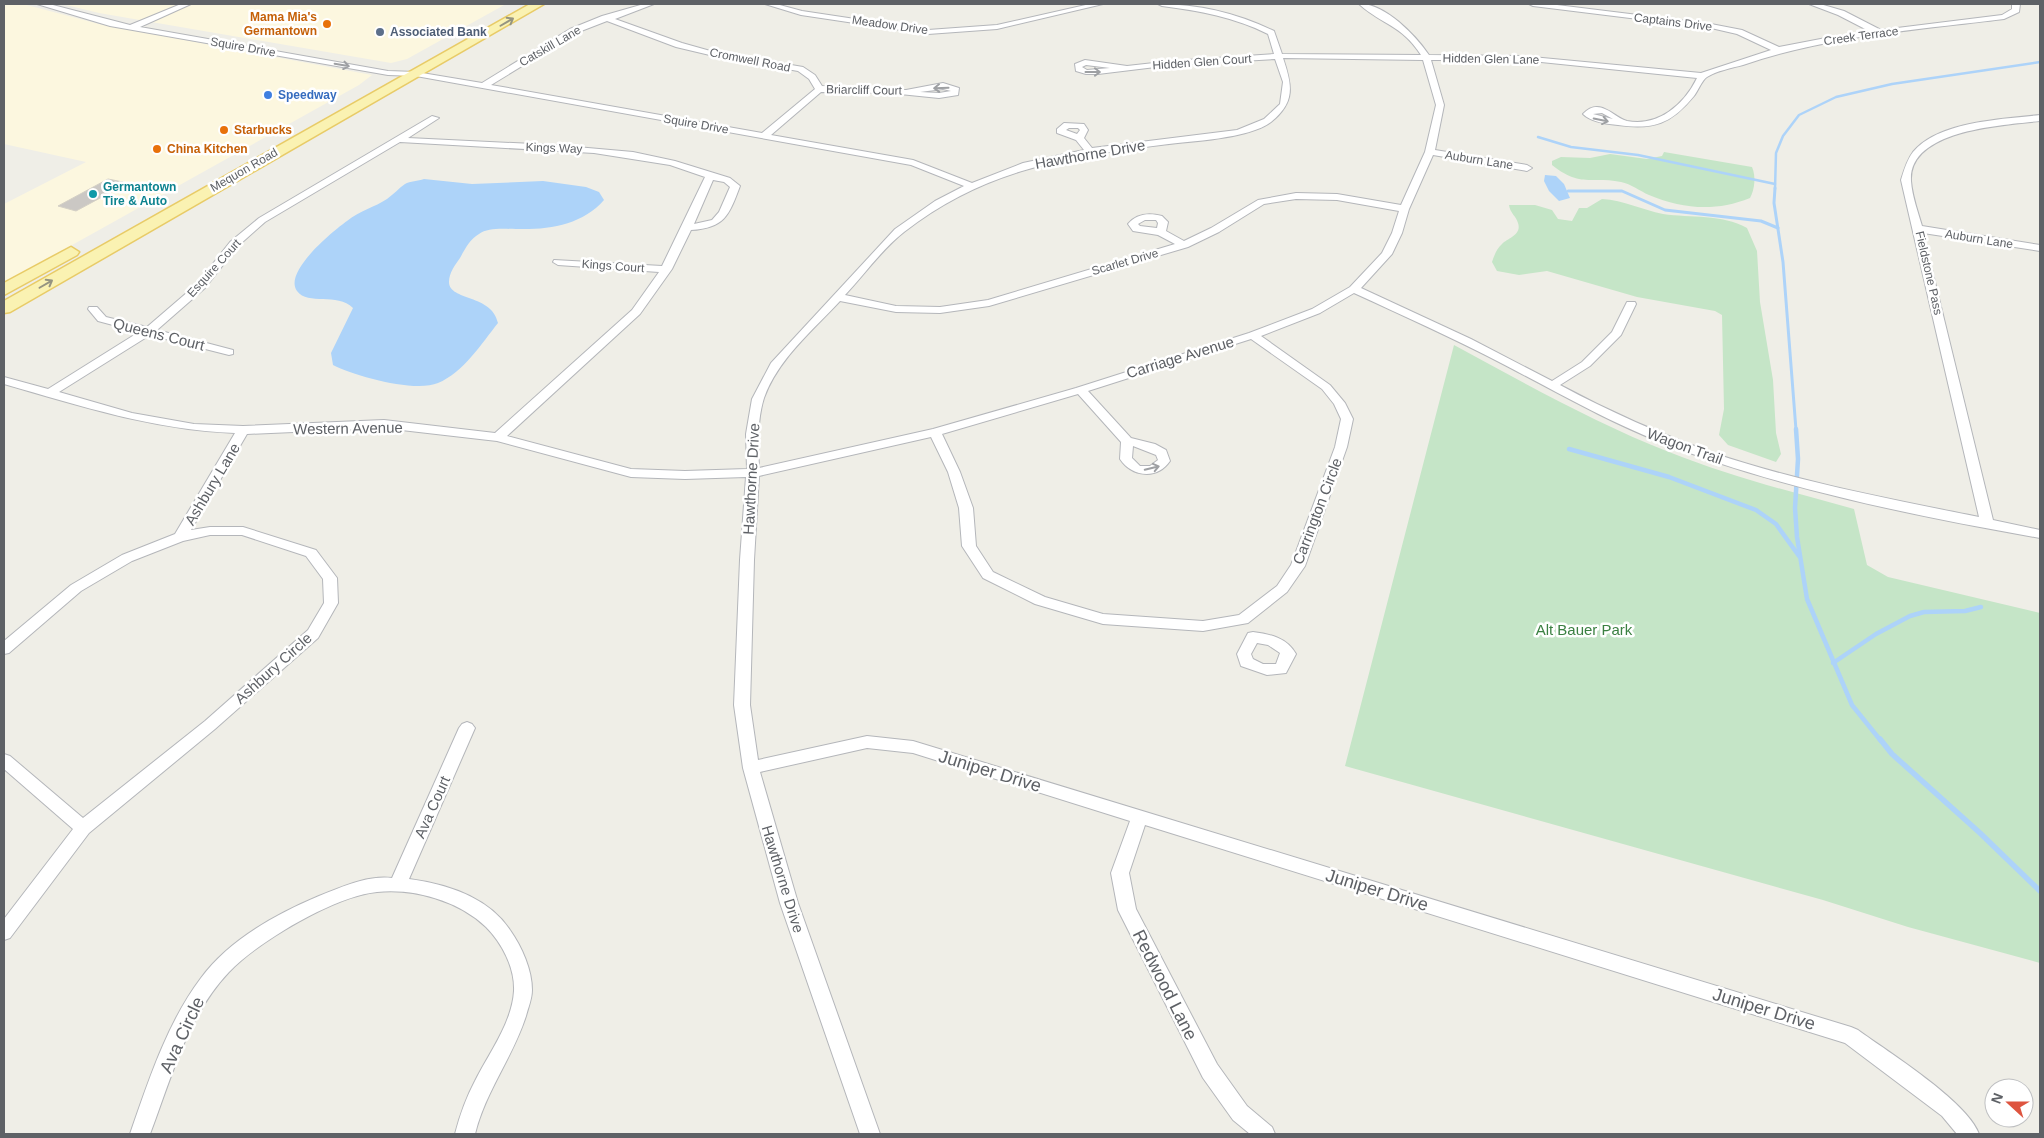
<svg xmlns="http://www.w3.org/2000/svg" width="2044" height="1138" viewBox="0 0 2044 1138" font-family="Arial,sans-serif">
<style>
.commercial{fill:#fcf7df}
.green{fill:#c5e5c7}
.water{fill:#add3f9}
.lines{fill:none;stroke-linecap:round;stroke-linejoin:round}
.stream-far3{stroke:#add3f9;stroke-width:2.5}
.stream-far2{stroke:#add3f9;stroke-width:3}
.stream-far1{stroke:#add3f9;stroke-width:4.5}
.stream{stroke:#add3f9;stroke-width:5.5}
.building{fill:#cbc8c4;stroke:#d4d0c5}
.street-casing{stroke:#b4b6ba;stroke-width:2}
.primary-casing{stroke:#e8cb67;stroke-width:3}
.street{fill:#fff;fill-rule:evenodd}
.primary{fill:#faf2b2;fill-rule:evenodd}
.oneway{stroke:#959481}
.oneway2{stroke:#9ea0a3}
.food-dot{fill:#e8710a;stroke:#fff;stroke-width:2}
.service-dot{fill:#5c6f8a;stroke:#fff;stroke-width:2}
.shop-dot{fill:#3f7fe0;stroke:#fff;stroke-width:2}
.culture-dot{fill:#0f9aa8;stroke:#fff;stroke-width:2}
.labels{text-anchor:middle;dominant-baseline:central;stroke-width:5;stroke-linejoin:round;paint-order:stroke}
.far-food-label{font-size:12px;font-weight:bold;fill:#c56008;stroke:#fff;text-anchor:start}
.far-street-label{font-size:12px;fill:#5e6166;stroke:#fff}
.far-service-label{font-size:12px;font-weight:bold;fill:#4e5e75;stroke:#fff;text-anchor:start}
.far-shop-label{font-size:12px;font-weight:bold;fill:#366cbe;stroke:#fff;text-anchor:start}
.far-culture-label{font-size:12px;font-weight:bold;fill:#0d838f;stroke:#fff;text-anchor:start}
.street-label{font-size:15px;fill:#5e6166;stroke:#fff}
.park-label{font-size:15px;fill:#3b8042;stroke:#fff}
.near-street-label{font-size:18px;fill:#5e6166;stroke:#fff}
</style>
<rect width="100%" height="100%" fill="#efeee7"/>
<!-- commercial -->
<g class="commercial">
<polygon points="4,4 23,4 99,24 372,75 359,85 4,283 4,204 86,162 4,144"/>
<polygon points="62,4 506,4 407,59 391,63 99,13"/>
</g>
<!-- green -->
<g class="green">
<path d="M1664 152 1752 167C1756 176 1755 189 1750 198 1715 212 1683 209 1649 195 1640 191 1631 184 1621 182 1591 176 1581 188 1552 165V161L1561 157 1590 158 1610 154 1647 159 1662 156Z"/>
<path d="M1602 199C1624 200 1642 210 1663 214 1691 218 1722 214 1747 228L1757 251 1760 302 1773 380 1776 433 1781 454 1776 462 1728 445 1719 435 1724 409 1722 315 1715 311 1637 297 1547 271 1519 275 1497 271 1492 262C1494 256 1497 248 1502 244 1508 238 1522 235 1518 223 1516 216 1510 213 1509 205H1535L1552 210 1558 219 1572 221 1579 208H1587Z"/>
<path d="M1454 345C1524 383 1595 423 1669 452 1729 476 1792 492 1854 509L1867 565 1888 577 2040 613V963L1908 927 1823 900 1345 766Z"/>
</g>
<!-- water -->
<g class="water">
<polygon points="1545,175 1556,176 1564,184 1570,198 1559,201 1549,191 1544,181"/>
<path d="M424 179 472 184 543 181 586 187 599 192 604 200C582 225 549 230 516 229 505 229 488 227 479 234 470 239 465 249 460 258 455 265 449 273 449 282 449 301 492 294 498 323 482 343 463 373 438 383 415 393 355 376 333 365L331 353 353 308C337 292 308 306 297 291 283 272 333 231 347 221 359 211 375 207 387 199 394 194 399 188 405 184 410 181 418 181 424 179Z"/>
</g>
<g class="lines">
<!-- stream-far3 -->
<g class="stream-far3">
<polyline points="1538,137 1571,147 1638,155 1775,184"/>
<polyline points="1775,189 1776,153 1783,136 1799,115 1836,97 1892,84 2040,62"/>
</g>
<!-- stream-far2 -->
<g class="stream-far2">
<polyline points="1775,188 1774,203 1783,262 1796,430"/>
<polyline points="1568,191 1622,191 1665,210 1761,221 1778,228"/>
</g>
<!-- stream-far1 -->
<g class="stream-far1">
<polyline points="1796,429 1798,459 1795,508 1797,537 1807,599 1852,705 1881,741"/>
<polyline points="1569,449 1669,477 1756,510 1776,524 1799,556"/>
<polyline points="1833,663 1876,634 1910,616 1924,612 1965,611 1981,607"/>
</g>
<!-- stream -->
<polyline class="stream" points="1880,739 1892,754 1980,833 2040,891"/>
</g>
<!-- building -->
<polygon class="building" points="108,179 128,183 76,211 58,206"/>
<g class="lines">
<defs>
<g id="street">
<path d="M37 4H49L130 25 181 4H191L140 27 388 71 416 72 482 83 570 29 602 16 644 4H654L615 19 682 43 714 52 803 67 815 75 822 86 906 90 943 83 959 88 958 95 939 98 890 93 821 92 771 135 913 160 972 183 1023 163 1084 150 1076 140 1057 133V129L1064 123 1084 124 1088 130 1084 138 1092 148 1237 130 1264 119 1280 104 1283 82 1275 59 1172 65 1098 74H1086L1076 71 1075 64 1085 60 1127 66 1172 61 1274 54 1268 34C1234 17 1200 11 1162 6L1158 4C1199 4 1237 13 1274 31L1282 54 1421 55C1401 24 1382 25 1359 4 1384 2 1416 36 1429 55L1521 56 1701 73 1771 50 1737 34 1711 28 1533 6 1529 4H1549L1711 24 1742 30 1779 47 1831 37 1871 32 1838 15 1809 4H1820L1844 11 1881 30 2002 15 2012 9V4H2020L2019 12 2004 19C1916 30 1827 36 1743 65 1732 68 1716 71 1707 77 1702 80 1698 91 1694 96 1671 124 1654 130 1618 125 1607 124 1591 122 1583 114 1600 96 1614 118 1627 121 1658 127 1684 105 1697 78L1521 60H1431L1444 105 1435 150 1527 165 1532 168 1527 171 1433 155 1409 209 1402 233 1392 254 1361 288 1471 339 1552 381 1582 362 1612 332 1627 302H1635L1636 304 1621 335 1590 366 1560 385C1610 412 1660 434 1713 453 1799 482 1890 499 1979 517L1901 180C1904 170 1907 160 1913 152 1938 121 2004 119 2040 115V121C2005 125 1908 129 1911 181 1912 196 1918 212 1922 226L2040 245V251L1923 233 1993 520 2040 530V538C1915 516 1778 488 1660 442 1605 420 1553 390 1501 363 1453 338 1404 316 1354 293L1320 313 1261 336 1330 385 1345 403 1353 419 1347 447 1305 566 1287 592 1248 623 1203 631 1103 624 1035 604 983 578 962 546 959 508 948 472 931 437 759 476 754 560 750 705 758 760 867 736 913 741 1851 1027 1858 1030C1888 1052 1967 1101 1979 1134H1957L1942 1116 1845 1043 1145 825 1129 873 1136 909 1217 1064 1247 1106 1272 1127 1275 1134H1250L1233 1120 1203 1078 1118 910 1111 873 1130 821 913 753 867 748 760 772 798 903 880 1134H860L780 903 743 768 734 705 740 560 746 477 685 479 631 477 497 441 384 428 247 434 191 530 210 527H243L316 550 337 578 338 603 318 638 215 729 89 833 10 938 4 940V919L73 829 4 769V754L10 756 83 818 205 721 308 630 324 603 323 579 306 556 242 535H210L183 541 132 561 81 591 9 653 4 654V641L71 585 122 555 175 534 235 433C154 430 81 406 4 384V377L48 389 139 332 98 321 88 309 89 307H97L106 317 147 327 197 284 230 242 259 218 432 116 439 118 408 138 554 145 633 152 675 161 730 178 740 186C729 215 725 228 691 230L672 269 640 314 507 436 631 469 685 471 747 469 746 434 752 399 771 363 895 229 935 201 964 186 911 165 416 76 388 75 110 26ZM607 21 676 47 714 56 798 71 809 79 815 89 762 133 491 85 576 33ZM1283 58 1423 60 1436 105 1425 152 1401 205 1337 194 1296 193 1258 200 1211 228 1184 241 1166 231 1168 222 1162 216C1150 213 1137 213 1128 224L1133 231 1158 235 1175 244 988 300 940 307 896 306 845 295C864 275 882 249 904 232 983 170 1065 157 1161 145 1190 141 1249 139 1271 122 1296 102 1292 85 1283 58ZM1086 65 1110 68 1087 70 1082 67ZM943 89 951 91 939 93 920 92ZM1602 113 1613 119 1593 114ZM1069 128H1078L1080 130 1077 134 1066 130ZM400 142 594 153 670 165 705 177 662 266 554 260 553 262 558 265 659 272 632 310 495 433 384 420 243 426 194 424 132 413 59 392 150 335 229 355 233 354V350L157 330 205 288 238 246 265 222ZM713 180 724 182 730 187 719 212 712 220 694 224ZM1296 199 1337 200 1399 211 1392 233 1382 253 1350 287 1312 309 1249 333 1076 388 933 429 759 468C758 445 757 420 764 398 778 359 813 330 840 301L896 312 940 313 989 306 1188 247 1219 232 1264 204ZM1145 220H1156L1158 223 1157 228 1140 226 1138 224ZM1251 339 1322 389 1334 404 1341 419 1335 447 1291 565 1277 586 1239 615 1203 621 1103 614 1045 597 993 572 976 546 973 508 960 472 942 434 1078 394 1121 442 1120 459C1132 477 1157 480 1170 461L1166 450 1155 444 1131 438 1088 391ZM1133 446 1156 455 1158 460 1150 466H1140L1132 458Z"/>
<polygon points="765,4 776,4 802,11 928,30 997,25 1090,4 1103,4 997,29 928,34 801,15"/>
<path d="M1253 632C1270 634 1287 638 1296 654L1286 673 1267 675 1241 666 1237 654 1248 633ZM1257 643 1268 645 1280 653 1276 664H1263L1253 659 1251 654Z"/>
<path d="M467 722 472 724 475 728 409 879C447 884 488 897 510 930 522 947 532 970 532 990 532 999 528 1008 526 1016 513 1057 485 1092 475 1134H455C460 1115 466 1098 475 1081 489 1053 512 1023 514 991 515 968 502 943 486 927 459 901 414 888 377 892 335 896 259 941 229 972 187 1016 171 1079 150 1134H130C148 1082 167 1023 201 978 229 940 276 914 319 896 342 887 367 875 392 878L459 728 462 724Z"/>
</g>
<g id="primary">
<polygon points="530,4 544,4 10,312 4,313 4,301"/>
<polygon points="71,247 79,252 77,255 4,295 4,283"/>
</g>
</defs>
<!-- street casing -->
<use href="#street" class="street-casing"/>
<!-- primary casing -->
<use href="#primary" class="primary-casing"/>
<!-- street -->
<use href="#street" class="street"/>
<!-- primary -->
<use href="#primary" class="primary"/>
</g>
<!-- one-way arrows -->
<defs><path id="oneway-shaft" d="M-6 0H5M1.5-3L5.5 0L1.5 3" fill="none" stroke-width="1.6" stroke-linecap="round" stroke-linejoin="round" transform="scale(1.25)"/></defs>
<g class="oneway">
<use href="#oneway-shaft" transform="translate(507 22) rotate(-30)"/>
<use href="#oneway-shaft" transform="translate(46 284) rotate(-30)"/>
</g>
<g class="oneway2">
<use href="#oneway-shaft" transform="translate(342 65) rotate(10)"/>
<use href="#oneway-shaft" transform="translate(1093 72)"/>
<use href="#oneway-shaft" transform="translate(941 88) rotate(178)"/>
<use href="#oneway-shaft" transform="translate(1601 120) rotate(12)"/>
<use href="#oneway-shaft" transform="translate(1152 468) rotate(-14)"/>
</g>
<!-- markers -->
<g class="food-dot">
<circle cx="327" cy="24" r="5"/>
<circle cx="224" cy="130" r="5"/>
<circle cx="157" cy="149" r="5"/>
</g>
<circle class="service-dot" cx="380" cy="32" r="5"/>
<circle class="shop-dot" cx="268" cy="95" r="5"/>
<circle class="culture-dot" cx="93" cy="194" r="5"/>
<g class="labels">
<!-- far-food labels -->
<g class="far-food-label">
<text x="317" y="17" text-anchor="end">Mama Mia's<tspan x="317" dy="14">Germantown</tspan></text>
<text x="234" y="130">Starbucks</text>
<text x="167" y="149">China Kitchen</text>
</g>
<!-- far-street labels -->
<g class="far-street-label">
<text transform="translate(1673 22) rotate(7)">Captains Drive</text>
<text transform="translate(890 25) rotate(8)">Meadow Drive</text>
<text transform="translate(1861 36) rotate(-8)">Creek Terrace</text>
<text transform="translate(550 46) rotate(-30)">Catskill Lane</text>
<text transform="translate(243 47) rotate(10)">Squire Drive</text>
<text transform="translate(1491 59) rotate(1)">Hidden Glen Lane</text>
<text transform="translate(750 60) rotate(11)">Cromwell Road</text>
<text transform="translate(1202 62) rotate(-4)">Hidden Glen Court</text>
<text transform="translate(864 90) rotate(1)">Briarcliff Court</text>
<text transform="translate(696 124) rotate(10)">Squire Drive</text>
<text transform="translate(554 148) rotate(2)">Kings Way</text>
<text transform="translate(1479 160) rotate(9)">Auburn Lane</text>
<text transform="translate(244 170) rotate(-30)">Mequon Road</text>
<text transform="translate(1979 239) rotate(9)">Auburn Lane</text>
<text transform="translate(1125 262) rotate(-16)">Scarlet Drive</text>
<text transform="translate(613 266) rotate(4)">Kings Court</text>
<text transform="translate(214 268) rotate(-48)">Esquire Court</text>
<text transform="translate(1929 273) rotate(77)">Fieldstone Pass</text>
</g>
<!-- far-service labels -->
<g class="far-service-label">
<text x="390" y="32">Associated Bank</text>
</g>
<!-- far-shop labels -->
<g class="far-shop-label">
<text x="278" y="95">Speedway</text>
</g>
<!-- far-culture labels -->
<g class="far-culture-label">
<text x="103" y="187">Germantown<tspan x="103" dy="14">Tire &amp; Auto</tspan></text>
</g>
<!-- street labels -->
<g class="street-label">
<text transform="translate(1090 154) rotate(-10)">Hawthorne Drive</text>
<text transform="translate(159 334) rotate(14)">Queens Court</text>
<text transform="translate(1180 357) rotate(-17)">Carriage Avenue</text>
<text transform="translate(348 428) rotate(-1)">Western Avenue</text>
<text transform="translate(1685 446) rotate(20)">Wagon Trail</text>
<text transform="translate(751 479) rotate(-87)">Hawthorne Drive</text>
<text transform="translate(212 484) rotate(-59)">Ashbury Lane</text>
<text transform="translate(1317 511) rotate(-69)">Carrington Circle</text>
<text transform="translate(273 668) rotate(-42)">Ashbury Circle</text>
<text transform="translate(432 807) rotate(-66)">Ava Court</text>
<text transform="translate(783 879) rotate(73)">Hawthorne Drive</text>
</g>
<!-- park labels -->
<g class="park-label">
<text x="1584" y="629">Alt Bauer Park</text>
</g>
<!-- near-street labels -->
<g class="near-street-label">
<text transform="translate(990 771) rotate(17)">Juniper Drive</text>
<text transform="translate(1377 890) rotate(17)">Juniper Drive</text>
<text transform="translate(1165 985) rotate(63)">Redwood Lane</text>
<text transform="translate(1764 1009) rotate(17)">Juniper Drive</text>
<text transform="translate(182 1035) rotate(-65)">Ava Circle</text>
</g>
</g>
<!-- border -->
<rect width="2044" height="1138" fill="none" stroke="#5e6166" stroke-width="10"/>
<!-- north arrow -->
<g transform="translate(2009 1103) rotate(291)"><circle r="24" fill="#ffffff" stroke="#bfc0c2"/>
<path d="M0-4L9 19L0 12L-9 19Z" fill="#de543f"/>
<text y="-8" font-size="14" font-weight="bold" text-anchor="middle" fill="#5e6166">N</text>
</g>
</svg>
